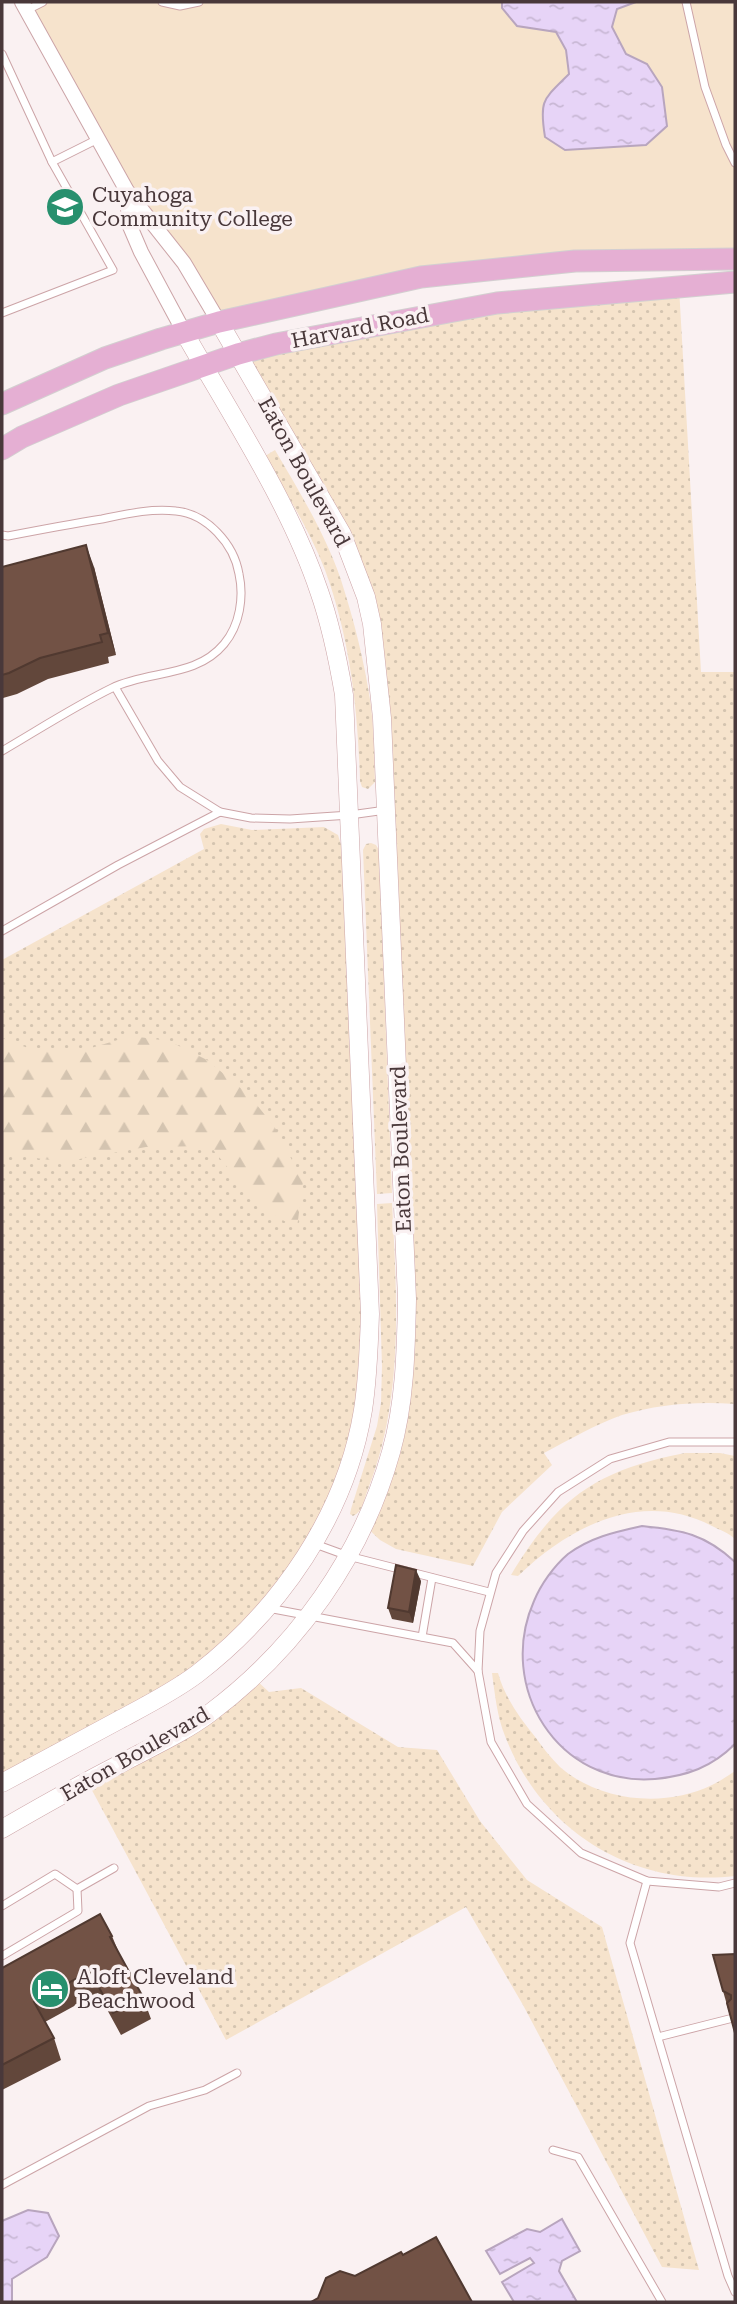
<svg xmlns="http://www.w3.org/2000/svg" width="737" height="2304" viewBox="0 0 737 2304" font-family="'Roboto Serif',serif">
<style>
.grass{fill:url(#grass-dots)}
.forest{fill:url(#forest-firs)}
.green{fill:#f6e3cc}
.water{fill:url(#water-ripples);stroke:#b8a5be;stroke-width:2}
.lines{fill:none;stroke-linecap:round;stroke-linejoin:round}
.service-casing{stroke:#cca4a7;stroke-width:9}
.minor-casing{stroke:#cca4a7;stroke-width:16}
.tertiary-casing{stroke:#cca4a7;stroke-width:19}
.primary-casing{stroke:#d3cfd0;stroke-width:23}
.service{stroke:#fff;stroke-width:7}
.minor{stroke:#fff;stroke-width:14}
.tertiary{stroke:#fff;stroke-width:18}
.primary{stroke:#e5afd3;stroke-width:21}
.wall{fill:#62473b}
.shaded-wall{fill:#503930}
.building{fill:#725245;stroke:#503930;stroke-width:2}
.labels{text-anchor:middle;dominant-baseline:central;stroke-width:7;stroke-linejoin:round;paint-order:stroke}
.poi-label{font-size:21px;fill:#49383a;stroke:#faf1f2;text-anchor:start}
.street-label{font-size:21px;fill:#49383a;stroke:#faf1f2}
</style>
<defs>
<pattern id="grass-dots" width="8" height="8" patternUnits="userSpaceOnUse" patternTransform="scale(1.75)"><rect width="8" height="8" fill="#f6e3cc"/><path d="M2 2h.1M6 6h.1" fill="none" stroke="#d4c4b0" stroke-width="1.8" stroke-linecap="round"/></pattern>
<pattern id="forest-firs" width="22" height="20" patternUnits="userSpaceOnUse" patternTransform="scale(1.75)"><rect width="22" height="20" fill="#f6e3cc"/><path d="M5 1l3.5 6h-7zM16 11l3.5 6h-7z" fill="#d4c4b0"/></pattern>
<pattern id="water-ripples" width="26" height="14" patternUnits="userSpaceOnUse" patternTransform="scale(1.75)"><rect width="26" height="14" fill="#e7d4f7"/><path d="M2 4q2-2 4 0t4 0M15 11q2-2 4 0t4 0" fill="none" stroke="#c8b7d4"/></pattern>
</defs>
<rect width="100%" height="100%" fill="#faf1f2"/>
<!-- grass -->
<g class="grass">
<path d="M679 287 701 672H735V1404C698 1401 658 1404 622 1415 596 1424 569 1440 544 1453L552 1465 502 1512 473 1566 396 1549 380 1540 363 1524 391 1450 407 1299 366 597 238 354 276 344Z"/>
<path d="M275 450C299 491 326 535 341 580 354 620 365 664 371 706 374 731 374 757 375 782L368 789 362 787 360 781C358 710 350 638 325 570 310 531 286 493 265 456Z"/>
<polygon points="221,824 252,830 324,827 338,835 342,848 358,1016 363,1412 313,1544 196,1674 2,1783 2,960 204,849 200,834 204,829"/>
<polygon points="371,843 376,845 379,850 392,1193 377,1194 363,850 366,844"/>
<path d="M392 1203C397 1298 404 1398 368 1489 364 1499 363 1512 353 1516L350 1514 351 1509 377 1426 381 1403 382 1366 377 1204Z"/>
<path d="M685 1453H720L735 1456V1539C729 1533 720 1530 712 1526 641 1489 570 1526 518 1576L511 1575C557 1498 597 1470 685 1453Z"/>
<path d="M492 1673H498C505 1698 520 1718 536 1738 543 1748 551 1758 560 1767 600 1802 665 1808 712 1785 720 1781 728 1776 735 1771V1876C634 1888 542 1832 505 1736 497 1716 495 1695 492 1673Z"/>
<polygon points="253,1677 269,1692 301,1688 398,1747 437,1750 480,1821 527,1880 602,1927 699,2270 662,2267 523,2005 466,1907 226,2040 87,1781"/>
</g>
<!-- forest -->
<polygon class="forest" points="131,1036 169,1041 207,1060 248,1094 274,1126 303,1181 297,1228 261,1208 210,1146 146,1147 63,1162 2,1153 2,1038 33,1050 81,1051"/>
<!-- green -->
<polygon class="green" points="22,2 735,2 735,259 575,261 219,322 127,191"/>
<!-- water -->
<g class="water">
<path d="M502 2H636L617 9 612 27 626 54 647 64 662 87 667 126 646 145 565 150 545 137C539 100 543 100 569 74L566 50 556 32 517 26 502 8Z"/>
<path d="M642 1526C682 1530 705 1534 735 1562V1744C712 1767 687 1776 655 1779 558 1787 496 1687 534 1601 541 1584 554 1566 568 1554 591 1537 615 1532 642 1526Z"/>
<polygon points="28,2210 48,2213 59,2236 47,2257 12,2279 12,2302 2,2302 2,2221"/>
<polygon points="562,2219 580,2251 562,2261 559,2271 577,2302 514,2302 502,2282 534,2263 530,2258 500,2274 486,2251 527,2229 540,2232"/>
</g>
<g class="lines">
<defs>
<g id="service">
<polyline points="162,2 180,6 199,2"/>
<polyline points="686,2 705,87 726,145 735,163"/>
<polyline points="27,10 43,2"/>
<polyline points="2,54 52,162 98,139"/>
<polyline points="2,313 113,270 52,162"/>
<path d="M2 535 8 536C39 530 71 524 102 519 126 514 151 508 176 511 207 514 234 544 239 574 244 597 240 625 224 644 196 678 149 670 112 688 75 706 38 730 2 751"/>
<polyline points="115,687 158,761 180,787 220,812"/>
<polyline points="2,931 118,865 220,812 251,818 290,819 350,815 386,810"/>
<polyline points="735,1442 669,1442 610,1459 558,1492 523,1531 496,1573 480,1631 478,1671 491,1742 527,1804 581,1853 647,1881 719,1887 735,1883"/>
<polyline points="315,1544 348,1556 489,1592"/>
<polyline points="268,1608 453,1643 478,1671"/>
<polyline points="422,1637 432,1578"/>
<polyline points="647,1881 630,1943 728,2276 735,2292"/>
<polyline points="2,1906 55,1874 77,1889 114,1868"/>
<polyline points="2,1956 78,1911 77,1889"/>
<polyline points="658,2037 733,2018"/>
<polyline points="553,2150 578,2157 662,2302"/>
<polyline points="2,2185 149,2106 205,2090 237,2073"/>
</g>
<g id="minor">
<polyline points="22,2 127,191 184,263 219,322"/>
<polyline points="127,191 129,224 141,252 184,332"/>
</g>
<g id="tertiary">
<path d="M2 1783C41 1762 80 1741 119 1720 145 1706 173 1692 197 1674 280 1610 346 1515 363 1410 368 1378 369 1346 370 1314L344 695C338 660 331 625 319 591 290 504 230 413 184 332"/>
<path d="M2 1829C40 1807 79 1785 118 1765 149 1748 182 1734 210 1713 297 1648 362 1556 391 1452 405 1403 406 1350 407 1299L382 718 372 624 366 597 342 534 219 322"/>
</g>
<g id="primary">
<polyline points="2,404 105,358 161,339 219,322 421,277 575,261 735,259"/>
<polyline points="2,449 22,437 119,395 238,354 276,344 497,303 735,282"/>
</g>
</defs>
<!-- service casing -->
<use href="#service" class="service-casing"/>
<!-- minor casing -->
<use href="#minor" class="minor-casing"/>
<!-- tertiary casing -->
<use href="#tertiary" class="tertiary-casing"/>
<!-- primary casing -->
<use href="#primary" class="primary-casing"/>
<!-- service -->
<use href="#service" class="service"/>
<!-- minor -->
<use href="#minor" class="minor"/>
<!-- tertiary -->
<use href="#tertiary" class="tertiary"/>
<!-- primary -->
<use href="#primary" class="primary"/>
</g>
<!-- wall -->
<g class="wall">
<polygon points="2,567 94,567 116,655 108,657 109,663 48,679 17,694 3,698 2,695"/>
<polygon points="421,1581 413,1623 392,1619 388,1608"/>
<polygon points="112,1936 119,1953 143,1997 151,2019 121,2035 98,1993 45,2022 54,2038 61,2060 2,2090 2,1968"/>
<polygon points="732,1955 735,2033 723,1991"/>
</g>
<!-- shaded-wall -->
<g class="shaded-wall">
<polygon points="86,545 94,567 116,655 108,633"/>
<polygon points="416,1570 421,1581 413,1623 409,1612"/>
</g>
<!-- building -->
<g class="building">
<polygon points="86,545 108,633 100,635 102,642 40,658 9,673 2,675 2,567"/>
<polygon points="396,1565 416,1570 409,1612 388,1608"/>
<polygon points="100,1914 112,1936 110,1937 143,1997 113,2013 90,1971 34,2002 54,2038 2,2065 2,1968"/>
<polygon points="735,1954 735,2033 727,2003 731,1999 731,1995 723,1991 713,1955"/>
<polygon points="436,2237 472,2302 311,2302 318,2298 326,2278 340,2271 355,2276 401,2252 403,2255"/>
</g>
<!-- icons -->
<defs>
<symbol id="university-disc" viewBox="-11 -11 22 22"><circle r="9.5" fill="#27906e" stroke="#faf1f2"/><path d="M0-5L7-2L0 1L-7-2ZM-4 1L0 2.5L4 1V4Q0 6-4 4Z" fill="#fff"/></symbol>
<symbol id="hotel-disc" viewBox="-11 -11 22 22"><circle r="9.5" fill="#27906e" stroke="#faf1f2"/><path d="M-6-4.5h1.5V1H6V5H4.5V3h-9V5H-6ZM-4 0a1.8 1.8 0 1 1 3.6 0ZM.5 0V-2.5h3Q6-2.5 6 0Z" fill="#fff"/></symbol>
</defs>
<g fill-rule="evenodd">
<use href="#university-disc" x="43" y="185" width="44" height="44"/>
<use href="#hotel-disc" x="28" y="1967" width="44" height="44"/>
</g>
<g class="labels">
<!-- poi labels -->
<g class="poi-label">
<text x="92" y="195">Cuyahoga<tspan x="92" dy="24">Community College</tspan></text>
<text x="77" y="1977">Aloft Cleveland<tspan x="77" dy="24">Beachwood</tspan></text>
</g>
<!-- street labels -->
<g class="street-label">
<text transform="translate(360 328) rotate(-11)">Harvard Road</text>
<text transform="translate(304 472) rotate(61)">Eaton Boulevard</text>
<text transform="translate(401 1149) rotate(-92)">Eaton Boulevard</text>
<text transform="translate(135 1754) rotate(-30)">Eaton Boulevard</text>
</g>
</g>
<!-- border -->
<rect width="737" height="2304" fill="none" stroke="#49383a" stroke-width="7"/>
</svg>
